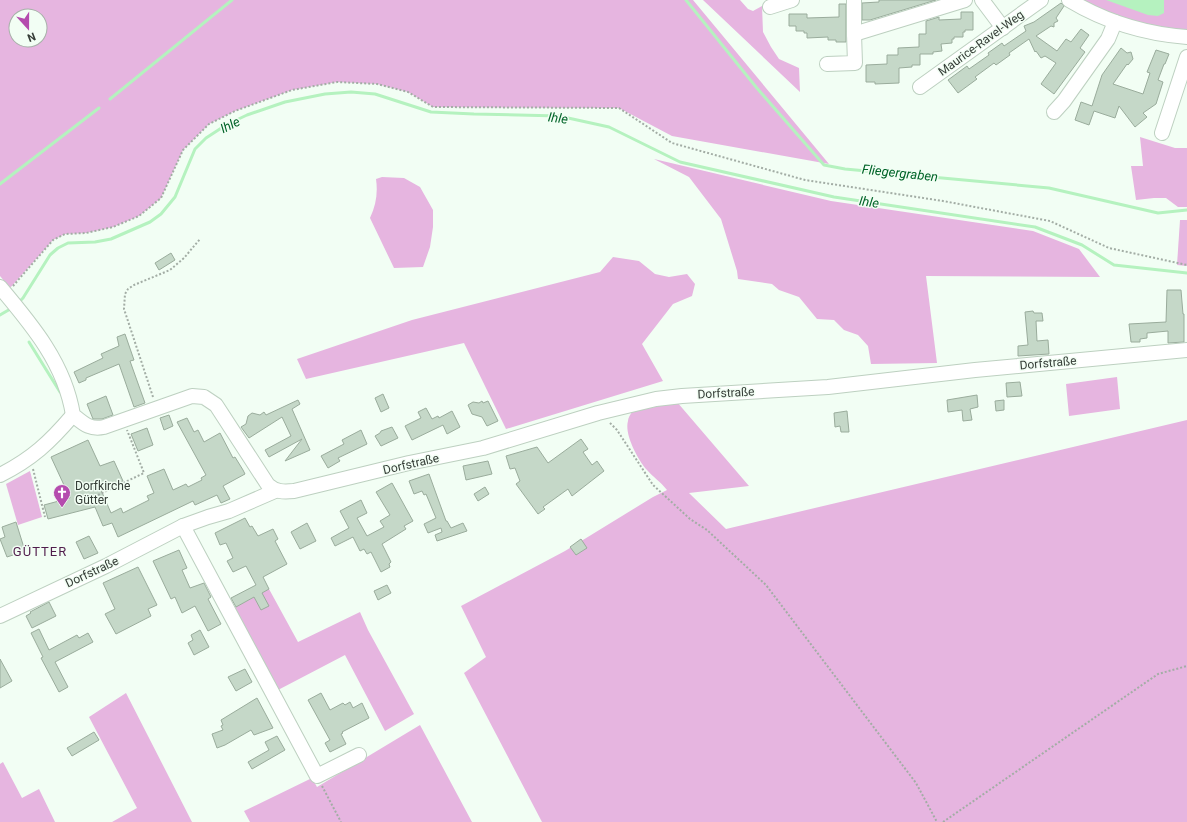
<svg xmlns="http://www.w3.org/2000/svg" width="1187" height="822" viewBox="0 0 1187 822" font-family="Roboto,sans-serif">
<style>
.green{fill:#e6b5e0;fill-rule:evenodd}
.water{fill:#b5f2bf}
.lines{fill:none;stroke-linecap:round;stroke-linejoin:round}
.stream{stroke:#b5f2bf;stroke-width:3}
.building{fill:#c5d8c8;stroke:#9aac9c}
.minor-casing{stroke:#bdd0c0;stroke-width:16}
.path{stroke:#a3ada5;stroke-width:2;stroke-dasharray:2 2;stroke-linecap:butt}
.minor{stroke:#fff;stroke-width:14}
.labels{text-anchor:middle;dominant-baseline:central;stroke-width:3;stroke-linejoin:round;paint-order:stroke}
.street-label{font-size:12px;fill:#353d37;stroke:#f2fef4}
.poi-label{font-size:12px;fill:#353d37;stroke:#f2fef4;text-anchor:start}
.water-label{font-size:13px;font-style:italic;fill:#016428;stroke:#f2fef4}
.neighbourhood-label{font-size:13px;letter-spacing:1px;fill:#501d4c;stroke:#f2fef4}
</style>
<rect width="100%" height="100%" fill="#f2fef4"/>
<!-- green -->
<g class="green">
<path d="M0 0H693L829 164 672 136 619 108 433 107 408 92 377 84 337 82 292 90 235 111 209 124 183 150 161 198 139 216 113 227 86 233 65 234 53 240 10 288 0 276ZM16 16H40V40H16Z"/>
<polygon points="703,0 740,0 748,9 753,11 762,6 763,32 771,47 779,59 799,68 800,92"/>
<polygon points="1078,0 1187,0 1187,31 1138,24"/>
<polygon points="1140,137 1175,148 1187,148 1187,207 1178,207 1166,198 1154,198 1136,200 1131,166 1143,166"/>
<polygon points="654,159 831,201 1033,231 1079,249 1100,277 926,276 937,363 871,364 868,346 858,335 844,330 834,320 817,319 799,297 779,290 772,284 738,279 737,271 721,219 689,177"/>
<path d="M382 177 404 178 420 187 433 210V227L430 247 423 267 394 268 370 218C376 205 378 193 376 179Z"/>
<polygon points="1180,220 1187,220 1187,266 1177,265"/>
<polygon points="613,257 639,261 655,274 669,277 687,274 695,284 692,296 673,304 642,344 663,381 506,429 464,343 306,379 297,359 412,320 600,272"/>
<polygon points="1117,377 1120,409 1069,416 1066,384"/>
<path d="M677 402 749 486 689 493 726 529 1187 420V822H542L464 673 486 657 461 606 565 551 653 497 667 490C661 482 653 477 647 470 638 460 624 434 628 421 628 418 630 415 632 412Z"/>
<polygon points="30,471 42,517 18,525 6,484"/>
<polygon points="269,589 298,642 360,612 368,630 414,714 385,731 345,655 278,690 234,608"/>
<polygon points="126,693 192,822 112,822 137,808 89,717"/>
<polygon points="420,725 472,822 250,822 244,811 312,778 317,787"/>
<polygon points="3,762 22,798 39,789 55,822 0,822 0,764"/>
</g>
<!-- water -->
<polygon class="water" points="1106,0 1164,0 1164,13 1158,16 1148,15"/>
<g class="lines">
<!-- stream -->
<g class="stream">
<polyline points="686,0 756,87 824,165 845,169 1049,188 1158,213 1187,210"/>
<polyline points="110,99 232,0"/>
<polyline points="0,184 99,108"/>
<polyline points="18,303 23,298 50,255 58,248 68,243 95,242 111,239 150,222 161,214 175,197 195,149 206,138 226,125 247,115 285,102 325,94 351,92 375,94 431,112 474,114 559,116 609,127 680,162 834,197 1035,227 1082,245 1114,265 1187,273"/>
<polyline points="0,315 12,308"/>
<polyline points="29,342 60,392"/>
</g>
</g>
<!-- building -->
<g class="building">
<polygon points="879,0 936,0 870,20 862,20 862,3 879,2"/>
<polygon points="1061,3 1064,6 1056,18 1058,21 1054,23 1054,27 1051,26 1036,36 1057,51 1066,39 1071,42 1081,29 1089,35 1080,48 1085,52 1054,94 1041,84 1056,63 1045,56 1041,58 1036,51 1035,52 1029,39 1009,53 1010,55 996,65 994,63 975,77 977,79 958,93 948,80 967,66 969,69 989,55 988,53 1002,43 1004,46 1026,31 1024,26 1034,22"/>
<polygon points="839,4 846,4 846,42 836,42 836,40 828,40 828,37 807,38 807,33 804,33 804,31 796,31 796,26 789,26 789,14 807,14 807,18 839,17"/>
<polygon points="961,12 973,12 973,30 965,30 965,32 963,32 963,37 954,37 954,39 952,39 952,43 941,44 942,51 933,52 933,54 920,54 920,65 912,65 912,67 899,68 899,83 875,84 875,82 866,82 866,65 887,64 887,55 898,55 898,48 919,47 919,34 926,34 926,21 939,17 939,20 961,19"/>
<polygon points="1121,48 1127,53 1131,52 1133,59 1128,65 1127,64 1113,84 1143,94 1150,73 1147,72 1156,50 1169,54 1165,64 1164,64 1158,80 1163,82 1156,104 1143,113 1147,117 1135,127 1119,106 1115,118 1094,111 1089,125 1075,120 1081,102 1092,106 1102,75"/>
<polygon points="171,253 175,260 159,270 155,263"/>
<polygon points="1167,290 1181,290 1183,314 1184,314 1184,342 1168,343 1168,331 1147,333 1147,338 1140,339 1140,342 1131,342 1129,324 1166,322"/>
<polygon points="1033,311 1034,313 1042,313 1043,321 1036,321 1037,341 1048,340 1049,354 1018,356 1018,346 1028,345 1025,312"/>
<polygon points="125,334 134,360 130,361 145,403 134,407 119,364 86,378 86,380 79,383 74,372 103,358 101,354 119,346 117,337"/>
<polygon points="1020,382 1022,396 1007,397 1006,383"/>
<polygon points="383,394 389,408 381,412 375,398"/>
<polygon points="977,395 978,407 970,409 972,420 963,421 962,410 948,412 947,400"/>
<polygon points="106,396 113,415 102,419 93,419 87,404"/>
<polygon points="298,400 300,404 292,409 310,450 285,461 302,439 269,457 265,450 291,436 282,417 249,438 241,427 246,424 248,416 252,413 260,415 264,412 266,415"/>
<polygon points="1004,400 1004,410 996,411 995,401"/>
<polygon points="482,401 483,403 488,401 498,421 487,426 482,417 472,414 468,405 473,402 479,403"/>
<polygon points="426,408 432,419 438,416 439,418 452,411 460,427 447,434 443,425 412,440 405,426 421,418 418,412"/>
<polygon points="847,411 849,432 841,432 840,426 835,427 834,413"/>
<polygon points="169,415 173,426 164,430 160,418"/>
<polygon points="187,418 194,432 198,430 204,442 220,433 233,458 235,457 243,470 245,474 223,486 230,499 221,503 217,495 195,505 193,501 118,537 112,523 103,526 95,507 48,519 44,505 70,498 51,457 88,440 100,466 114,461 123,481 101,490 111,513 121,508 123,513 149,500 147,496 154,493 147,476 164,469 173,490 186,484 188,487 202,480 201,478 206,475 177,422"/>
<polygon points="392,427 398,438 381,446 375,436 380,433 381,431"/>
<polygon points="147,428 153,445 138,451 131,434"/>
<polygon points="361,430 367,444 338,458 340,461 328,468 321,456 344,444 342,440"/>
<polygon points="581,439 588,449 583,452 592,465 597,461 604,471 572,496 568,489 543,507 545,509 538,514 516,484 520,481 515,468 510,469 506,456 537,447 548,463"/>
<polygon points="488,461 492,474 466,480 463,466"/>
<polygon points="429,474 446,521 447,521 451,528 463,523 467,531 437,541 435,535 442,532 441,528 428,533 424,524 436,518 426,494 424,495 422,491 414,494 409,481"/>
<polygon points="392,483 413,521 404,526 406,529 382,544 391,562 389,564 390,567 381,572 371,552 367,554 364,549 360,551 353,537 335,546 331,538 349,528 340,511 361,500 367,513 357,518 367,536 384,527 380,521 390,515 376,492"/>
<polygon points="485,487 489,494 478,501 474,494"/>
<polygon points="245,518 250,527 252,526 258,536 273,529 278,539 275,541 287,564 263,577 269,589 262,593 269,606 261,610 254,597 236,607 231,598 256,585 246,566 233,572 227,561 233,558 226,543 220,545 215,533"/>
<polygon points="16,522 25,551 7,557 0,539 5,537 2,527"/>
<polygon points="307,523 316,541 300,549 291,532"/>
<polygon points="89,536 98,553 84,559 76,542"/>
<polygon points="581,539 587,548 576,555 570,547"/>
<polygon points="179,550 187,568 182,570 190,588 204,583 211,597 208,599 221,624 208,631 195,606 182,613 175,597 171,599 153,561"/>
<polygon points="138,567 157,605 148,609 151,616 116,634 105,614 115,609 103,583"/>
<polygon points="387,585 391,593 378,600 374,591"/>
<polygon points="49,602 56,616 32,628 26,616 31,613 30,612"/>
<polygon points="39,629 49,650 77,635 79,638 88,633 93,642 55,662 68,687 59,692 41,658 43,657 31,633"/>
<polygon points="200,630 209,647 194,655 188,643 193,640 191,635"/>
<polygon points="0,659 12,681 0,688"/>
<polygon points="245,669 252,682 236,691 228,677"/>
<polygon points="321,693 330,710 343,703 345,705 350,702 353,708 362,703 369,718 342,732 343,733 341,734 346,744 330,752 325,743 330,740 308,700"/>
<polygon points="257,698 273,728 254,735 251,730 225,745 217,748 212,734 223,730 221,726 223,725 221,720"/>
<polygon points="94,732 99,740 72,756 67,748"/>
<polygon points="277,736 285,750 252,769 248,762 269,750 265,742"/>
</g>
<g class="lines">
<defs>
<g id="minor">
<polyline points="854,0 854,34 965,0"/>
<polyline points="982,0 1003,28"/>
<path d="M1069 0C1104 21 1146 34 1187 37"/>
<polyline points="770,7 792,0"/>
<polyline points="827,64 855,63 854,34"/>
<polyline points="920,87 1041,0"/>
<polyline points="1054,112 1064,101 1108,39 1115,22"/>
<polyline points="1162,133 1187,57"/>
<path d="M0 287C32 325 65 364 73 415 83 423 89 430 104 427L192 396 204 397 216 405 268 485C276 492 283 492 294 491L409 463 483 448 598 413 656 399 682 396 828 387 975 370 1187 350"/>
<path d="M0 475C32 459 50 442 73 415"/>
<polyline points="183,526 317,776 359,755"/>
<polyline points="0,616 106,566 183,526 208,517 229,511 275,491"/>
</g>
</defs>
<!-- minor casing -->
<use href="#minor" class="minor-casing"/>
<!-- path -->
<g class="path">
<polyline points="13,286 53,240 65,234 86,233 113,227 139,216 161,198 183,150 209,124 235,111 292,90 337,82 377,84 408,92 433,107 619,108 672,143 805,180 943,201 1050,221 1109,248 1187,265"/>
<polyline points="153,397 124,309 125,294 128,289 134,285 170,270 184,258 200,239"/>
<polyline points="610,423 617,430 653,485 690,519 707,530 766,585 916,783 937,822"/>
<polyline points="33,469 45,517"/>
<polyline points="98,495 144,473 127,430"/>
<polyline points="322,786 341,822"/>
<polyline points="943,822 1158,674 1187,666"/>
</g>
<!-- minor -->
<use href="#minor" class="minor"/>
</g>
<!-- icons -->
<defs>
<symbol id="church-pin" viewBox="-11 -11 22 30"><path d="M0 17L-7.5 6A9.5 9.5 0 1 1 7.5 6Z" fill="#b54cae" stroke="#f2fef4"/><path d="M-1.2-6h2.4v3.5h3.3v2.4h-3.3V6h-2.4V-.1h-3.3v-2.4h3.3Z" fill="#fff"/></symbol>
</defs>
<g fill-rule="evenodd">
<use href="#church-pin" x="52" y="483" width="20" height="27"/>
</g>
<g class="labels">
<!-- street labels -->
<g class="street-label">
<text transform="translate(981 43) rotate(-36)">Maurice-Ravel-Weg</text>
<text transform="translate(1048 363) rotate(-5)">Dorfstraße</text>
<text transform="translate(726 393) rotate(-3)">Dorfstraße</text>
<text transform="translate(411 464) rotate(-13)">Dorfstraße</text>
<text transform="translate(92 572) rotate(-25)">Dorfstraße</text>
</g>
<!-- poi labels -->
<g class="poi-label">
<text x="75" y="486">Dorfkirche<tspan x="75" dy="14">Gütter</tspan></text>
</g>
<!-- water labels -->
<g class="water-label">
<text transform="translate(558 118) rotate(7)">Ihle</text>
<text transform="translate(230 125) rotate(-26)">Ihle</text>
<text transform="translate(900 173) rotate(6)">Fliegergraben</text>
<text transform="translate(869 202) rotate(8)">Ihle</text>
</g>
<!-- neighbourhood labels -->
<g class="neighbourhood-label">
<text x="40" y="551">GÜTTER</text>
</g>
</g>
<!-- north arrow -->
<g transform="translate(28 28) rotate(159)"><circle r="19" fill="#f2fef4" stroke="#a6b1a8"/>
<path d="M0-3L7 15L0 10L-7 15Z" fill="#b54cae"/>
<text y="-6" font-size="11" font-weight="bold" text-anchor="middle" fill="#353d37">N</text>
</g>
</svg>
